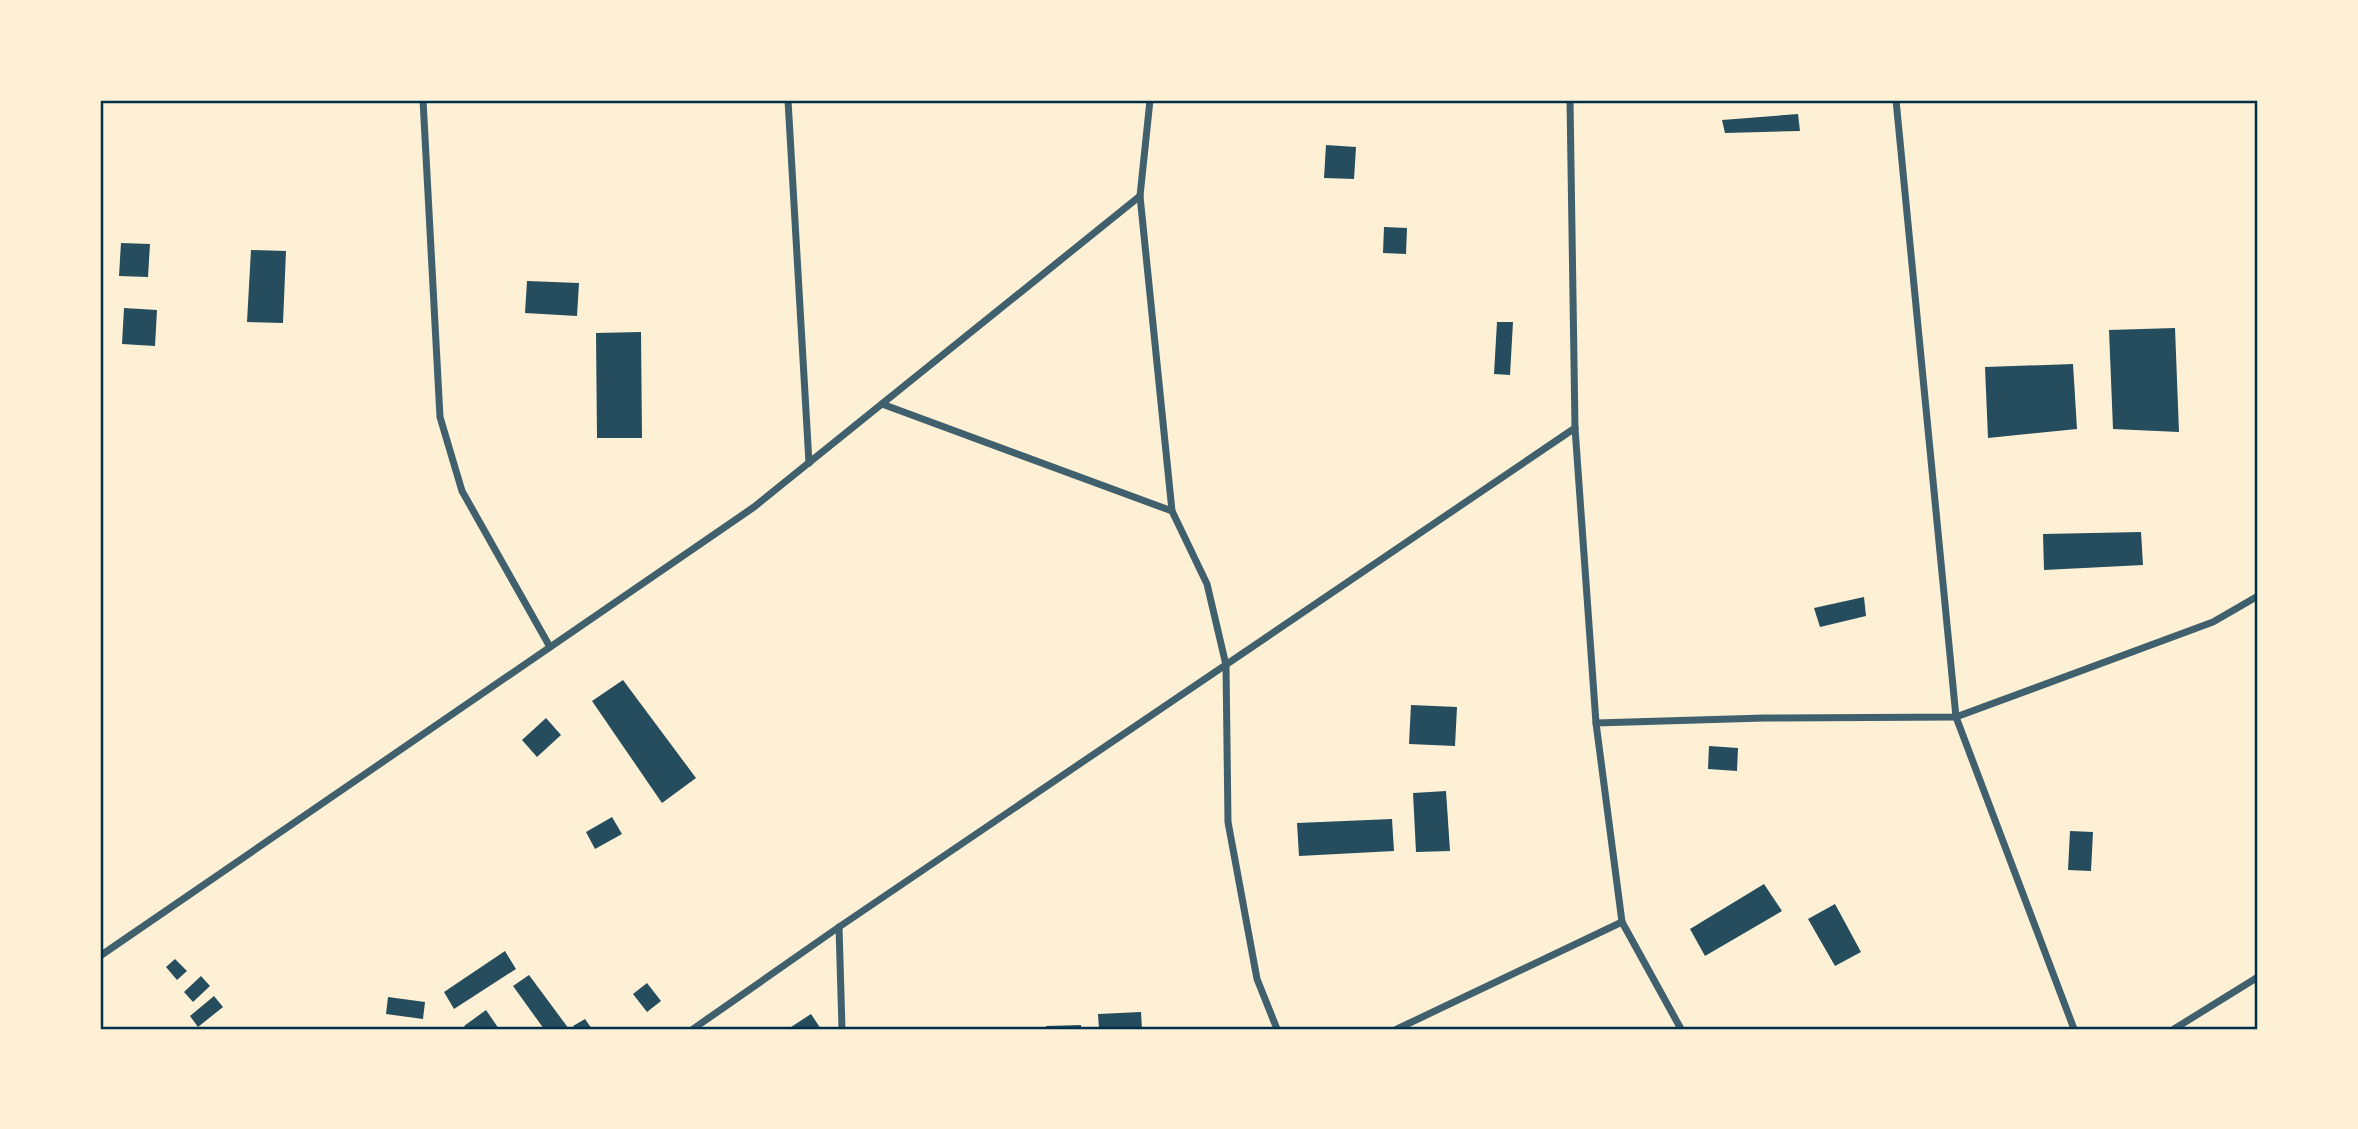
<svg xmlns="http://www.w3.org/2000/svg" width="2358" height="1129" viewBox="0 0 2358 1129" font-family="Roboto,sans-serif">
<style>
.building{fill:#264d5e}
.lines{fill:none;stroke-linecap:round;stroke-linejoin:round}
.minor{stroke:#3f606c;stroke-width:7}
.neatline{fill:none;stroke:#003049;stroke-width:2.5}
</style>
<rect width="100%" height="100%" fill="#fdf0d5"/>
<!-- building -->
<g class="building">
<polygon points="1798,114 1800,131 1725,133 1722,120"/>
<polygon points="1326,145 1356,147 1354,179 1324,178"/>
<polygon points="1384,227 1407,228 1406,254 1383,253"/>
<polygon points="121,243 150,244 148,277 119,276"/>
<polygon points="251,250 286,251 283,323 247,322"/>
<polygon points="527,281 579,283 577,316 525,313"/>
<polygon points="124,308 157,310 155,346 122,344"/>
<polygon points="1497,322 1513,322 1510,375 1494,374"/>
<polygon points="2175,328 2179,432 2113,429 2109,330"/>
<polygon points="641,332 642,438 597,438 596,333"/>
<polygon points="2073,364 2077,429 1988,438 1985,367"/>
<polygon points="2141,532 2143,565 2044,570 2043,534"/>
<polygon points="1864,597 1866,616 1820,627 1814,608"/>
<polygon points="623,680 696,778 662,803 592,701"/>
<polygon points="1411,705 1457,707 1455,746 1409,744"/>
<polygon points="546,718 561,735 537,757 522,740"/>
<polygon points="1709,746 1738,748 1737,771 1708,769"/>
<polygon points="1446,791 1450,851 1416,852 1413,793"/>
<polygon points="612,817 622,834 595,849 586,832"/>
<polygon points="1392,819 1394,851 1299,856 1297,823"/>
<polygon points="2070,831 2093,832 2091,871 2068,870"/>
<polygon points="1764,884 1782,911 1705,956 1690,929"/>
<polygon points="1835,904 1861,952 1835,966 1808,919"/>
<polygon points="505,951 516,969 454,1009 444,992"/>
<polygon points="175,959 187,971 177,980 166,967"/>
<polygon points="529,975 569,1029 544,1029 513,986"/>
<polygon points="201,976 210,986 193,1002 184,992"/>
<polygon points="647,983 661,1001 647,1012 633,994"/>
<polygon points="214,996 223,1007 198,1027 190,1016"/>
<polygon points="388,997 425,1002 423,1019 386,1014"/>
<polygon points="486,1010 499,1029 467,1029 464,1026"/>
<polygon points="1141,1012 1142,1029 1099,1029 1098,1014"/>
<polygon points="811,1014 821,1029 788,1029"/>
<polygon points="585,1019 592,1029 575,1029 573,1026"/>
<polygon points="1081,1025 1081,1029 1046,1029 1046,1026"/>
</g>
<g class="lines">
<!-- minor -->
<g class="minor">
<polyline points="423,100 440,417 462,491 550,647"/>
<polyline points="788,100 809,463"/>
<polyline points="1150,100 1140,196 1172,511"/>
<polyline points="1570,100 1575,428 1596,723 1622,922"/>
<polyline points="1896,100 1956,717 2074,1029"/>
<polyline points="882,404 1172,511 1207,584 1226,665 1228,822 1257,979 1277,1029"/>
<polyline points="1596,723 1764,718 1956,717 2213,622 2258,596"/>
<polyline points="839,927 842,1029"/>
<polyline points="100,956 754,507 1140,196"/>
<polyline points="693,1029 839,927 1575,428"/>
<polyline points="1397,1029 1622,922 1681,1029"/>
<polyline points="2174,1029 2258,977"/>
</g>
</g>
<!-- border -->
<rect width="2358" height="1129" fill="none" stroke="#fdf0d5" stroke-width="203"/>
<rect x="102" y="102" width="2154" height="926" class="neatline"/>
</svg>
